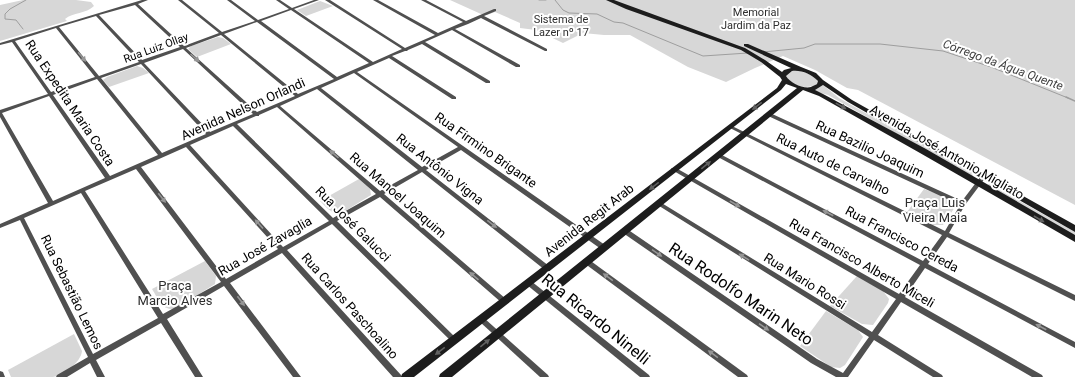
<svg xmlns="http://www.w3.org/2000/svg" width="1075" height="377" viewBox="0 0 1075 377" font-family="Roboto,sans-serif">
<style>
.green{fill:#d7d7d7}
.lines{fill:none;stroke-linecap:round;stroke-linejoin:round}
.stream-far1{stroke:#9e9e9e;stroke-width:1}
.stream{stroke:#9e9e9e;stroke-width:1.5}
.street{fill:#505050;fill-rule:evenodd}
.secondary{fill:#1d1d1d;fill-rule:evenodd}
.oneway{fill:#969696}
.oneway2{fill:#616161}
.labels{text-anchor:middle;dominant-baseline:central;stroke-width:4;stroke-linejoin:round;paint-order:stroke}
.far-park-label{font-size:11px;fill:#2e2e2e;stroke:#fff}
.far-street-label{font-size:11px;fill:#000;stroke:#fff}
.far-water-label{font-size:12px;font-style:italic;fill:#3f3f3f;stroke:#fff}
.street-label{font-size:13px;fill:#000;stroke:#fff}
.park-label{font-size:13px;fill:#2e2e2e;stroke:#fff}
.near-street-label{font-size:16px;fill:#000;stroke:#fff}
</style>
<rect width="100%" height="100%" fill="#fff"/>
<!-- green -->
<g class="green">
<path d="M23 0H76L91 2 94 6C86 14 73 12 65 19L67 21 0 41V5Z"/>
<polygon points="450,0 1075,0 1075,205 858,90 847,88 815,70 783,56 755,68 726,82 688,67 630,35 604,35 583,33 563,43 536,30 520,28 520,23 495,12 487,15 481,14"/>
<polygon points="320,1 333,6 306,16 297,10"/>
<polygon points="218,37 223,38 231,44 197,57 188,49 191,46"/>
<polygon points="137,66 143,68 149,73 109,87 103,80 107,77"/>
<path d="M792 71C803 70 810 73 818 81L817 84C807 90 792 87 786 76Z"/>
<polygon points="823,85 839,98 972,173 973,176 971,176 828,95 813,91"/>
<path d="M359 179 370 189 371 195 342 213C332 215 326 207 320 201Z"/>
<polygon points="989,184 1075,232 1075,236 987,185"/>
<path d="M924 189C934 193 950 197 955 207L943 225H933L907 212Z"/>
<path d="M205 261 216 276 215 284 175 309C161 310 159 300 152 289Z"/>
<polygon points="857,276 883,291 889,299 888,303 873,325 862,324 830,306"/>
<polygon points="826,311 858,330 863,337 845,365 840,368 831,367 800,346"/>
<path d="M74 334 82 351C81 362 64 375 53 377 40 377 24 377 11 377L8 370Z"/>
</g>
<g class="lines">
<!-- stream-far1 -->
<g class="stream-far1">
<polyline points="539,0 546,0"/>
<polyline points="555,0 563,10 569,13 597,14 614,22 623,23 703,56 748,53"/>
<polyline points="23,29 16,20 5,19 5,14 10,9 26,0"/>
<polyline points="763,52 804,48 815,44 880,44 943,51 991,67 1068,98"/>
</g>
<!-- stream -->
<polyline class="stream" points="1066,97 1075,101"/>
<!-- street -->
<g class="street">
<path d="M142 0H148L138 4 184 46 219 33 178 0H182L222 32 255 21 227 0H231L258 20 289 9 276 0H280L292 8 314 0H319L294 9 373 62 402 49 325 0H330L405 48 435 35 373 0H378L438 33 463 22 421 0H426L466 21 494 9H496V11L484 16 547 49V51H545L481 18 468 24 455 29 520 65V67H516L452 30 425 42 490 81V83H486L422 44 408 50 407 51H405L392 56 456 97V99H452L389 58 357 72 605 245 606 247 605 249H601L461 150 426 170 549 266 550 268 549 270H545L422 172 384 194 506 299 507 301 506 303 504 304 502 303 380 197 337 221 456 338 457 340 456 342 454 343 452 342 332 224 287 250 401 375 402 377H393L282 253 230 283 301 377H293L224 286 167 319 203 377H195L161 323 96 360 105 377H97L90 363 67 377H56L57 375 88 357 20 220 0 228V224L48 203 0 117V110L48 94 12 42 0 45V43ZM135 5 180 47 142 60 99 15ZM291 10 369 63 337 77 261 21ZM96 16 139 62 99 76 59 27ZM257 22 334 79 298 94 224 34ZM56 28 95 77 51 92 15 41ZM221 35 295 96 257 112 186 48ZM183 49 253 114 210 132 144 63ZM141 64 206 134 162 153 101 78ZM354 73 458 147 422 167 321 88ZM97 79 158 155 110 176 53 95ZM317 89 418 170 380 191 280 106ZM49 96 105 178 53 201 2 113ZM277 107 376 194 333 218 237 124 256 116H259V115ZM233 126 329 221 283 247 190 145ZM186 147 278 249 226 279 141 167ZM136 169 221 282 163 314 85 191ZM81 193 158 318 93 354 24 218Z"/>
<polygon points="766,113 770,113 962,201 981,176 985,176 986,177 965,205 949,233 1075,295 1075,301 947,237 928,264 1075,342 1075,348 925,268 905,297 1042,375 1043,377 1032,377 901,302 878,335 942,375 943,377 933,377 874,340 848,377 836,377 811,363 623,233 622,231 623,229 627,229 817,359 843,373 869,337 656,204 655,203 656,202 660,202 872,332 896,299 672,170 671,169 672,168 676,168 899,294 920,265 716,156 715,155 716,154 720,154 923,261 942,235 728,127 730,126 732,126 945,231 960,205 766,115"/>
<polygon points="584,259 588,259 747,375 748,377 738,377 584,263 583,261"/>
<polygon points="529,280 531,281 649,375 650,377 640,377 527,285 526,283 527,281"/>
<polygon points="482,317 484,318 548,375 549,377 540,377 480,322 479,320 480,318"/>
<polygon points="0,371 3,372 5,377 0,377"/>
</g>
<!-- secondary -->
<path class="secondary" d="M606 0H614L745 48 765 60 782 72 784 70 791 68 744 46V44H748L801 67 816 73 823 80 852 100 1075 225V232L848 102 823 85 815 90 823 94 926 149 1075 235V242L920 153 819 96 803 90 452 377H439L440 374 797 88 786 84 781 90 414 377H401L402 374 777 88 782 80 780 77 761 62 741 50 626 9ZM792 71C802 70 811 74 818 81L817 84C817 84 811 87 811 87 803 89 790 83 786 76Z"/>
</g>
<!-- one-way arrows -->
<defs><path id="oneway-solid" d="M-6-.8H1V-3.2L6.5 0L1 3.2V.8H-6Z"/></defs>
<g class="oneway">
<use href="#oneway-solid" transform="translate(82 57) rotate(51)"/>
<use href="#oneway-solid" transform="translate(195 58) rotate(42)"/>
<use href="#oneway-solid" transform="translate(334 154) rotate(-139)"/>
<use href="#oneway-solid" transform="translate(162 198) rotate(52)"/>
<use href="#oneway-solid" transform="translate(735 204) rotate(30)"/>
<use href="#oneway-solid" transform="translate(828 213) rotate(-152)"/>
<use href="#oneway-solid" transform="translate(259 224) rotate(-132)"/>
<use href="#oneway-solid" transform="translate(492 224) rotate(38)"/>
<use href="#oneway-solid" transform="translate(657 253) rotate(34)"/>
<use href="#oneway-solid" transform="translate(744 257) rotate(-148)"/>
<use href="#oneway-solid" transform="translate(474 276) rotate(-139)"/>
<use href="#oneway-solid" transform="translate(608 277) rotate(-144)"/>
<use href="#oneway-solid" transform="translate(241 301) rotate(53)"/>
<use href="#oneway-solid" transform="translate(764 327) rotate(34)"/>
<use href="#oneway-solid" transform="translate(1041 327) rotate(-152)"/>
<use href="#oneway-solid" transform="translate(713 354) rotate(-144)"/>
</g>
<g class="oneway2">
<use href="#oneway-solid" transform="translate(757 106) rotate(142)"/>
<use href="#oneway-solid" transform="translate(841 106) rotate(29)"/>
<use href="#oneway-solid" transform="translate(706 165) rotate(-39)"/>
<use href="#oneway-solid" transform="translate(654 186) rotate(142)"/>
<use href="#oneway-solid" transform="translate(1039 219) rotate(30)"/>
<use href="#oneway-solid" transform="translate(485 343) rotate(-39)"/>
<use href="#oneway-solid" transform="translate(440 351) rotate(143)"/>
</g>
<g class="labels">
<!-- far-park labels -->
<g class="far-park-label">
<text x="756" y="12">Memorial<tspan x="756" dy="13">Jardim da Paz</tspan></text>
<text x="561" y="19">Sistema de<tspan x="561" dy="13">Lazer nº 17</tspan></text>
</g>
<!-- far-street labels -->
<g class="far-street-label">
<text transform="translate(156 48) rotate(-20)">Rua Luiz Ollay</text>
</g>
<!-- far-water labels -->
<g class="far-water-label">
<text transform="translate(1003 65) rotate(20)">Córrego da Água Quente</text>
</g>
<!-- street labels -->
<g class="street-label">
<text transform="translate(70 103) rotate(56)">Rua Expedita Maria Costa</text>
<text transform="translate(243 109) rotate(-24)">Avenida Nelson Orlandi</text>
<text transform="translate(870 149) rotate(25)">Rua Bazilio Joaquim</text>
<text transform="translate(486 150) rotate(35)">Rua Firmino Brigante</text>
<text transform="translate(947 152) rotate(30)">Avenida José Antonio Migliato</text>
<text transform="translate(833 164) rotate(26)">Rua Auto de Carvalho</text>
<text transform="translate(440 169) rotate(38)">Rua Antônio Vigna</text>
<text transform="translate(398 195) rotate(41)">Rua Manoel Joaquim</text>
<text transform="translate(589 220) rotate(-38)">Avenida Regit Arab</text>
<text transform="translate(353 224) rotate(45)">Rua José Galucci</text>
<text transform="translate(902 239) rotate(28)">Rua Francisco Cereda</text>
<text transform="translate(265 246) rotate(-30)">Rua José Zavaglia</text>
<text transform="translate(862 263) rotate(30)">Rua Francisco Alberto Miceli</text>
<text transform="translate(805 281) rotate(32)">Rua Mario Rossi</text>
<text transform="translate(72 292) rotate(64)">Rua Sebastião Lemos</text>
<text transform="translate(350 306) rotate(48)">Rua Carlos Paschoalino</text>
</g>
<!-- park labels -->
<g class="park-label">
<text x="935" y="202">Praça Luis<tspan x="935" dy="15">Vieira Maia</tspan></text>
<text x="175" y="285">Praça<tspan x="175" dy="15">Marcio Alves</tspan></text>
</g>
<!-- near-street labels -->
<g class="near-street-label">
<text transform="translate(741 294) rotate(34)">Rua Rodolfo Marin Neto</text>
<text transform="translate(596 319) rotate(39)">Rua Ricardo Ninelli</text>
</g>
</g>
</svg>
